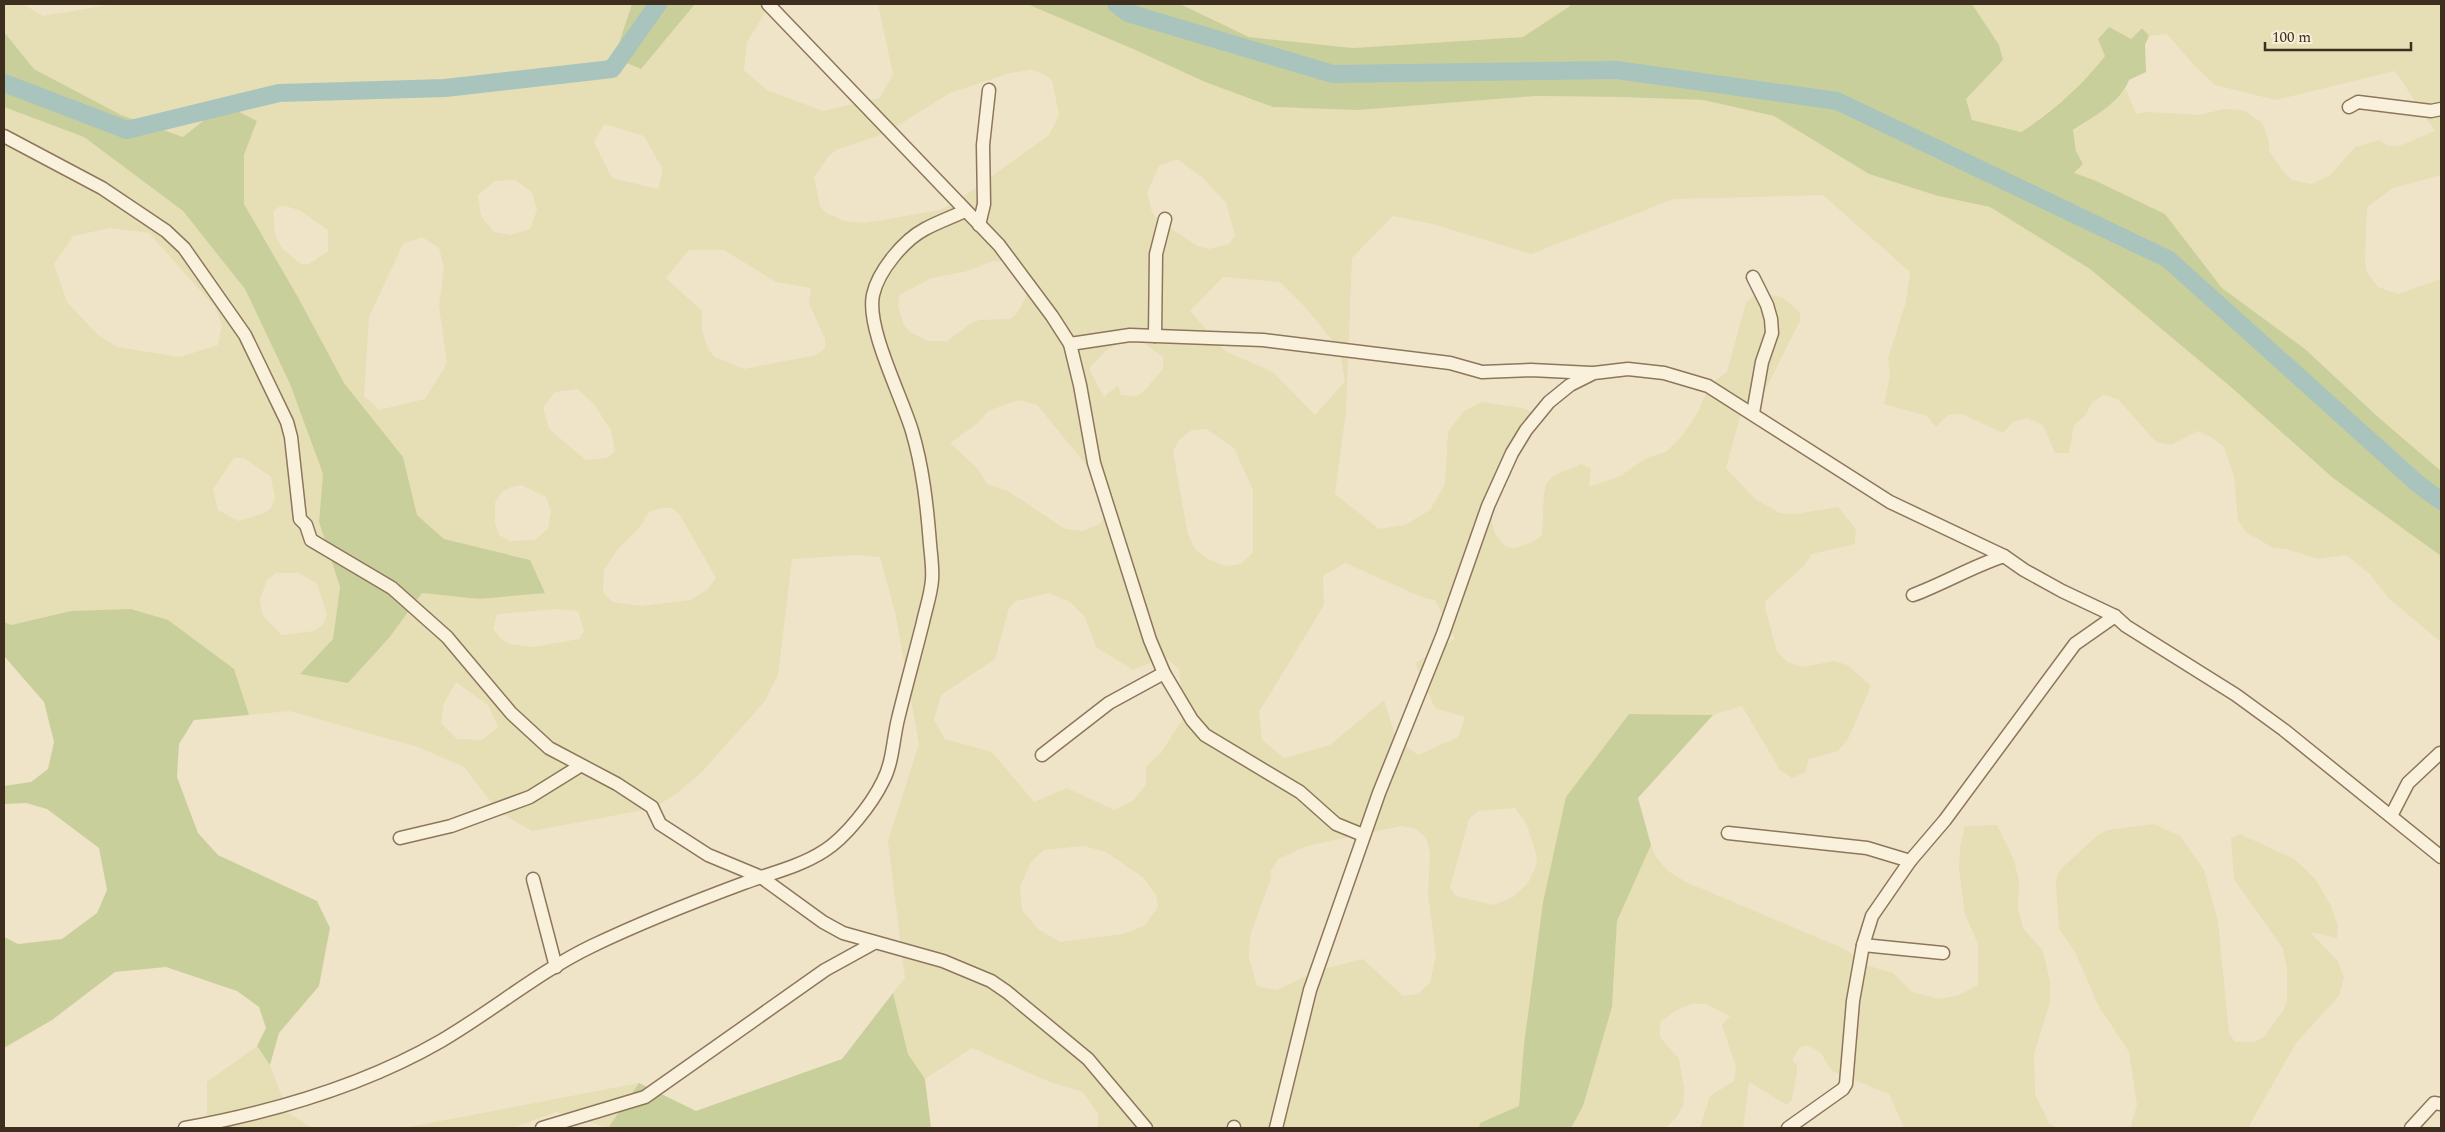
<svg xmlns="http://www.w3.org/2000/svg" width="2445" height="1132" viewBox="0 0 2445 1132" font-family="Spectral,serif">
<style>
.farmland{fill:#e6deb5;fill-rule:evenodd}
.green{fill:#c9cf9b}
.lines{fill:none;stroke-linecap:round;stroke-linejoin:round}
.river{stroke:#a9c4bc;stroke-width:18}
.minor-casing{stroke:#8d765c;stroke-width:15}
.minor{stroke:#faf1dc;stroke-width:12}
</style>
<rect width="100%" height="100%" fill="#f0e4c8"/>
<!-- farmland -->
<g class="farmland">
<path d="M4 4H23L43 16 114 4H632L614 58 640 69 695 4H770L747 42 744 70 767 90 823 111 880 98 893 74 878 4H1027L1133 49 1205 82 1273 107 1358 110 1536 96 1620 97 1703 100 1774 116 1869 174 1938 196 1990 207 2090 269 2232 388 2333 478 2441 556V642L2388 598 2370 574 2346 555 2317 559 2287 549 2273 548 2246 532 2238 520 2234 476 2224 447 2211 437 2198 431 2171 445 2156 442 2118 399 2103 395 2092 403 2085 416 2074 425 2069 453H2055L2043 425 2027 418 2013 422 2003 433 1962 414 1948 415 1936 427 1927 416 1884 404 1890 376 1888 358 1906 302 1910 272 1823 195 1674 199 1531 254 1433 224 1393 216 1352 258 1346 411 1335 494 1379 529 1405 525 1430 510 1445 484 1448 432 1464 411 1481 402 1523 408 1532 412 1537 420 1530 439 1500 481 1490 512 1494 532 1506 547 1516 548 1534 541 1542 535 1544 494 1546 484 1553 476 1581 464 1591 469 1589 487 1622 475 1646 458 1666 452 1681 437 1698 412 1710 384 1727 372 1746 303 1754 296 1765 293 1783 298 1800 312V321L1765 390 1752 400 1740 417 1726 468 1755 499 1780 513 1795 514 1838 507 1856 529 1855 544 1812 554 1804 566 1766 600 1765 608 1777 651 1787 662 1803 667 1834 661 1847 665 1871 686 1848 739 1838 751 1809 759 1805 772 1792 778 1780 770 1742 706 1713 715 1629 714 1543 902 1524 1044 1519 1107 1480 1123 1479 1128H1098V1114L1083 1092 1050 1082 972 1048 925 1079 908 1054 893 993 905 978 888 841 919 744 895 612 880 557 855 555 792 559 778 675 765 701 701 773 677 793 654 808 532 831 499 812 464 767 418 747 289 711 249 715 233 669 71 611 11 625 4 622V107L84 137 183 211 245 289 290 384 323 474 319 522 340 587 333 639 301 674 348 683 389 638 422 593 479 599 530 560 444 539 417 515 403 457 344 383 299 299 244 204V155L257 121 224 104 183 137 121 115 34 69 4 32ZM1031 70 1043 74 1052 80 1059 115 1049 135 956 202 940 210 865 223 844 221 826 213 820 206 814 177 828 157 836 150 886 133 950 93 1010 73ZM604 124 644 136 663 170 658 189 612 178 594 142ZM1177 159 1203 178 1226 203 1235 235 1229 244 1209 249 1198 246 1159 221 1152 212 1147 193 1159 166ZM515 180 532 192 537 210 530 229 511 235 494 232 481 216 478 195 495 181ZM285 206 299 210 328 230V251L309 264H302L296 260 282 248 275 234 273 212 278 207ZM110 228 149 233 215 307 222 325 218 345 180 357 117 347 98 335 67 302 54 264 73 236ZM422 237 439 248 444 267 439 306 447 363 425 399 379 410 364 396 369 317 403 244ZM689 250H724L776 282 811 288 809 303 825 339V349L816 355 744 369 715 357 708 349 702 330V311L666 278ZM992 261H1010L1031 288 1017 313 1010 319 979 320 970 324 947 341H928L910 332 904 325 898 307 899 295 932 278 968 271ZM1223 277 1280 282 1307 309 1339 349 1345 381 1315 415 1273 372 1225 351 1190 311ZM1133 335 1163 357V369L1143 392 1136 396 1121 395 1118 385 1104 397 1089 369 1105 351ZM577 389 593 403 611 430 615 451 607 458 586 460 549 429 543 408 555 392ZM1019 400 1037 405 1098 479 1107 506 1101 523 1083 531 1065 529 1008 491 987 484 978 469 950 443 978 423 988 411ZM1206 429 1234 448 1253 490V552L1241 564 1225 566 1208 559 1196 550 1188 535 1173 451 1180 439 1192 430ZM234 458H244L271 477 275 499 270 509 262 514 238 521 218 510 213 489ZM521 485 546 497 551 511 548 529 535 540 510 541 499 535 495 523V503L502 492 511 487ZM661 508H672L680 515 716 578 708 589 690 600 641 606 612 602 603 592 604 570 617 550 640 527 649 512ZM1345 563 1424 598 1435 600 1455 639 1415 663 1435 708 1465 717 1458 737 1418 755 1396 739 1384 700 1330 745 1284 758 1262 740 1259 712 1324 605 1323 576ZM276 573H299L317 584 327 614 323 625 314 631 281 635 262 614 260 600 267 580ZM1049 593 1070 602 1085 617 1096 647 1133 670 1165 657 1179 669 1184 717 1161 753 1146 766V784L1134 800 1114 810 1067 788 1034 802 992 752 945 739 934 720 941 695 995 659 1009 608 1016 601ZM559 609 578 611 584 631 579 639 533 647 510 644 501 639 493 629 497 614ZM456 682 488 705 498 727 482 740 457 739 441 723 444 703ZM1515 808 1527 825 1536 854 1537 864 1528 883 1513 897 1494 905 1456 896 1450 888 1469 819 1478 811ZM1401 826 1416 829 1426 838 1430 853 1428 895 1436 955 1430 983 1418 994 1403 996 1363 959 1323 969 1276 990 1257 986 1249 958 1250 936 1271 878 1270 872 1278 859 1307 846ZM1084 846 1106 852 1144 878 1156 895 1158 907 1144 926 1123 934 1060 942 1038 929 1022 910 1020 887 1031 862 1044 850Z"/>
<polygon points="1180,4 1570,4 1570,6 1523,37 1353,48 1249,37"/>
<polygon points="1972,4 2441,4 2441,175 2393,188 2367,207 2365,259 2367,273 2378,287 2398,294 2441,279 2441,471 2377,416 2305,349 2222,288 2165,214 2094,180 2073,173 2083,164 2076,151 2073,131 2093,118 2126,89 2136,114 2147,112 2200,115 2223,109 2244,110 2262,123 2269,141 2269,151 2284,172 2292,180 2312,184 2329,176 2355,147 2380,140 2388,146 2399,146 2435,131 2395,71 2276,100 2215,85 2194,65 2167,34 2149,36 2142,28 2131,39 2105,56 2085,82 2070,95 2021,132 1972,120 1966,99 2003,60"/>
<polygon points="2154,824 2180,836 2204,870 2218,921 2229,1033 2235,1042 2254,1042 2264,1037 2283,1011 2287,1001 2287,969 2283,949 2234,879 2231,838 2240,834 2294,859 2301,865 2316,880 2331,906 2338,926 2337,938 2310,932 2337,960 2344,978 2339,996 2296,1043 2248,1128 2130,1128 2137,1105 2129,1052 2098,1005 2075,952 2059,929 2056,886 2057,875 2064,866 2098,835 2108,830"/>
<polygon points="1997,825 2014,860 2019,881 2018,909 2023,928 2043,951 2050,982 2050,1003 2034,1053 2035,1094 2049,1123 2057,1128 1904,1128 1889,1094 1832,1071 1820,1052 1806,1045 1800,1047 1792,1060 1797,1065 1797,1072 1792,1100 1787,1105 1749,1082 1743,1128 1700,1128 1710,1096 1734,1081 1736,1067 1722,1025 1730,1016 1705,1004 1691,1004 1677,1010 1660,1022 1660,1037 1679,1059 1684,1088 1683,1106 1676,1118 1665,1128 1571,1128 1583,1106 1612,1007 1617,921 1651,845 1655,856 1668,871 1686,882 1847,950 1862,964 1893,973 1912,992 1939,999 1959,995 1978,985 1978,944 1965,914 1959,869 1960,847 1965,826"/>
<polygon points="257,1046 270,1065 288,1113 313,1128 207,1128 207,1082"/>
<polygon points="639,1083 608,1128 556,1112 512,1128 404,1128"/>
</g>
<!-- green -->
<g class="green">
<polygon points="632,4 695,4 641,69 614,58"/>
<path d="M1027 4H1180L1249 37 1353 48 1523 37 1570 6V4H1972L1999 45 2003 60 1966 99 1972 120 2021 132C2053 111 2081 87 2105 56L2098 39 2109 27 2131 39 2142 28 2149 36 2145 45 2146 72 2129 80C2121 102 2092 118 2073 130L2076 151 2083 164 2074 173 2094 180 2165 214 2222 288 2305 349 2377 416 2441 471V556L2333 478 2232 388 2090 269 1990 207 1938 196 1869 174 1774 116 1703 100 1620 97 1536 96 1358 110 1273 107 1205 82 1133 49Z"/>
<polygon points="4,32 34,69 121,115 183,137 224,104 257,121 244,155 244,204 299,299 344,383 403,457 417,515 444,539 530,560 545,593 479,599 422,593 389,638 348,683 300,674 333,639 340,587 319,522 323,474 290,384 245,289 183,211 84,137 4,107"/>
<polygon points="131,609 168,620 234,669 249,715 194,720 179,744 177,777 198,833 218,855 317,901 330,928 319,986 279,1033 270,1065 257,1046 266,1028 259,1007 237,991 166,967 115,972 52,1020 4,1048 4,937 18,944 62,939 97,913 107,890 99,848 47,809 26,803 4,804 4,786 31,782 48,769 54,742 44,702 4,656 4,622 11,625 71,611"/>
<polygon points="1629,714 1713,715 1638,798 1651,845 1617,921 1612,1007 1583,1106 1571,1128 1479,1128 1480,1123 1519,1106 1524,1044 1543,902 1566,797"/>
<polygon points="893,993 908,1054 925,1079 931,1128 608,1128 639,1083 696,1111 842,1059"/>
</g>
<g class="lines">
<!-- river -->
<g class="river">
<polyline points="1116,4 1128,13 1333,74 1617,70 1837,101 2168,259 2418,484 2441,501"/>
<polyline points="4,83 127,130 279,93 445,88 612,69 658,4"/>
</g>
<defs>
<g id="minor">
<polyline points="768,4 999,245 1052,316 1070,344 1080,385 1094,463 1150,640 1164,673 1192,720 1205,735 1300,792 1336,824 1363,835"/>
<polyline points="2349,107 2358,102 2431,111 2441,109"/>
<polyline points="4,136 102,188 166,231 184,248 245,335 287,422 291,437 300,519 306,525 311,540 392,588 447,637 511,713 549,748 617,784 652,807 660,824 708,855 761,877 823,922 843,933 943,961 991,981 1007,992 1088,1059 1146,1128"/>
<polyline points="979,225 984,204 983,145 989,90"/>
<polyline points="1155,336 1156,254 1165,219"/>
<polyline points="1070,344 1130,335 1263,340 1450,363 1482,372 1531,370 1591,373"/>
<polyline points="1753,413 1762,362 1772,333 1771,319 1767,305 1753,277"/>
<path d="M1913 595C1945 583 1973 566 2004 556"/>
<polyline points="1042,755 1109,703 1164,673"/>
<polyline points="2391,816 2408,783 2440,753"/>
<polyline points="1728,833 1867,848 1910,861"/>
<polyline points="400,838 451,826 530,797 580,766"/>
<polyline points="533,879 556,967"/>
<polyline points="1863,945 1943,953"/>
<polyline points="1234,1127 1234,1128"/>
<path d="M185 1128C273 1112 363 1086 441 1041 492 1011 540 971 592 946 642 922 693 902 744 883 771 873 799 867 824 851 845 838 872 804 883 781 893 762 893 739 898 719 906 686 915 654 923 622 926 608 931 594 932 580 933 568 931 556 930 544 927 506 923 468 912 431 902 397 866 328 873 295 878 271 904 240 925 229 938 222 952 217 965 211"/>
<polyline points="542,1128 645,1097 825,970 874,943"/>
<polyline points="1276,1128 1310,990 1379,793 1443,634 1488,506 1512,453 1526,430 1549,402 1570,385 1594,373 1628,369 1664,373 1708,386 1890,502 2004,556 2024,570 2062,591 2115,616 2126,626 2236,695 2284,730 2441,857"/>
<polyline points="1788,1128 1843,1089 1846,1084 1853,1001 1863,945 1872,916 1910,861 1945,820 2075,644 2115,616"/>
<polyline points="2411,1128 2434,1103 2441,1104"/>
</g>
</defs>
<!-- minor casing -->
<use href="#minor" class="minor-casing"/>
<!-- minor -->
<use href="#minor" class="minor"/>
</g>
<!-- border -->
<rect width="2445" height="1132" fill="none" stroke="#3d2e20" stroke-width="10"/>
<!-- scale -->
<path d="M2265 42v8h146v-8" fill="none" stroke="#3d2e20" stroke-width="2.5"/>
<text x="2272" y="42" font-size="15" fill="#3d2e20" stroke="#f7eed8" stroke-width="4" paint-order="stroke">100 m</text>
</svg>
